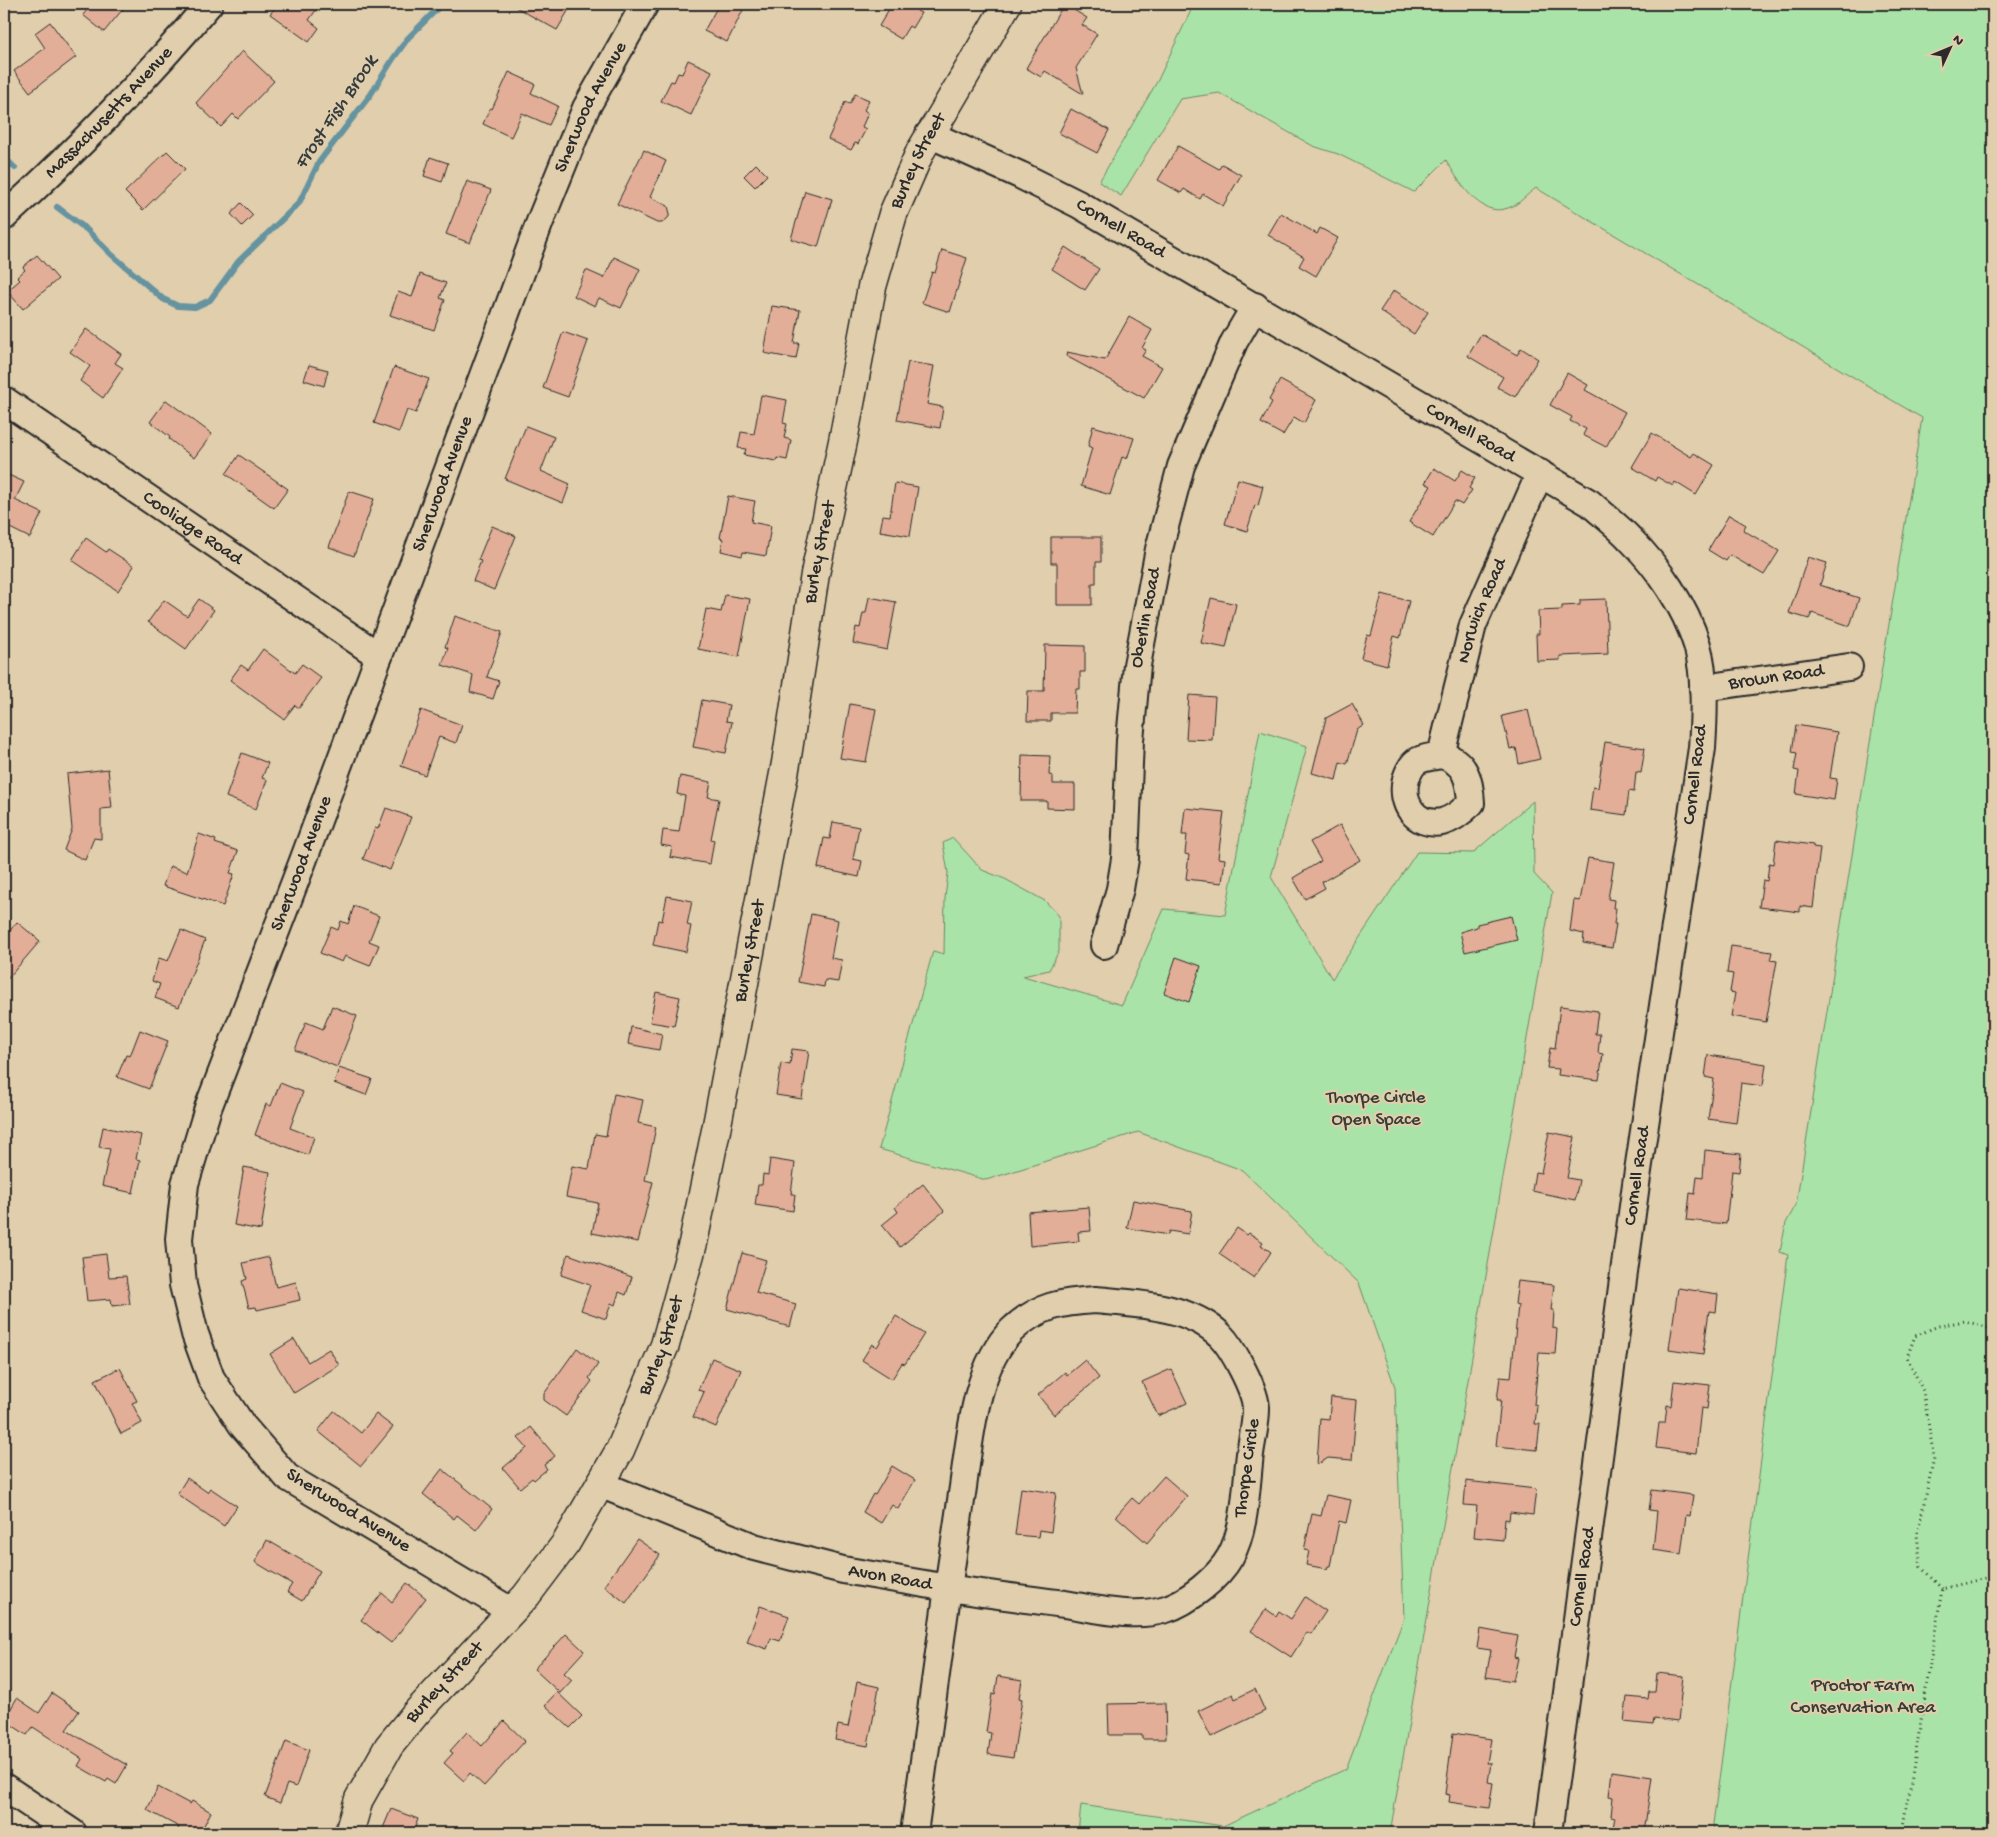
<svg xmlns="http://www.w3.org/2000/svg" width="1997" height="1837" viewBox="0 0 1997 1837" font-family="'Gochi Hand',sans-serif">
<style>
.green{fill:#aae3a7;stroke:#6a8769}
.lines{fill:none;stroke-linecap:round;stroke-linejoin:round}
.stream{stroke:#65939f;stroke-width:6}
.building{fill:#e3ae97;stroke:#2b2b2b}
.minor-casing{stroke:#2b2b2b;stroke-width:30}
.major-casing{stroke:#2b2b2b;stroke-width:31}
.path{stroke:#2b2b2b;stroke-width:3;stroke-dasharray:1 4;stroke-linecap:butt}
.minor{stroke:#e0ceac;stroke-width:26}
.major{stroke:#e0ceac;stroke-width:28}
.labels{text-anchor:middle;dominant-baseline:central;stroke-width:4.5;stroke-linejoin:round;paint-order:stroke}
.street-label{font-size:19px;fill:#2b2b2b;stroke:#e0ceac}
.park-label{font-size:19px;fill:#383d37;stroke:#e0ceac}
.water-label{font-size:20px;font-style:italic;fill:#353c3e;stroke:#e0ceac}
</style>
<rect width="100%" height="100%" fill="#e0ceac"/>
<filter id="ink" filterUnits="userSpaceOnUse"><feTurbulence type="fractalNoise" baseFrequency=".02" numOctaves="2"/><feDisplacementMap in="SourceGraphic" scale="10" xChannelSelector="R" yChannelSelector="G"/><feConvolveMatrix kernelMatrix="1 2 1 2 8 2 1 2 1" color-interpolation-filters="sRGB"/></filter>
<g filter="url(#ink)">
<!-- green -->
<g class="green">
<path d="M1194 4H1993V1833H1712L1788 1255 1780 1252 1786 1223 1796 1205 1922 418 1536 188C1527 194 1519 205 1508 208 1479 219 1457 178 1446 160L1414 192 1338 154 1313 146 1219 93 1180 99 1121 196 1099 182 1158 80Z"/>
<polygon points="1260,731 1307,746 1271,877 1332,979 1417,852 1473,853 1533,801 1534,874 1552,893 1390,1833 1078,1833 1081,1805 1223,1826 1346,1769 1404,1618 1395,1387 1359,1283 1242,1170 1138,1132 986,1180 879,1149 933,951 944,954 945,898 948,873 943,843 953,838 982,870 1005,879 1045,901 1059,916 1059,951 1049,970 1023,976 1122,1005 1164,909 1225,915"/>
</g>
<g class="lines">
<!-- stream -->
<g class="stream">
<polyline points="4,157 15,168"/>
<polyline points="57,207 86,229 111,254 163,299 178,306 195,307 210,300 238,262 299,203 319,162 371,94 393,59 408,38 442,4"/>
</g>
</g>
<!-- building -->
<g class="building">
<polygon points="92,4 127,4 104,32 83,15"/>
<polygon points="278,4 308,4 316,10 309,20 319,28 309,42 270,14"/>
<polygon points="510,4 572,4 557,30"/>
<polygon points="719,4 746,4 727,42 704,31"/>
<polygon points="892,4 921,4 917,11 921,13 912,28 909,26 901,39 879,26"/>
<polygon points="1064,4 1087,18 1082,25 1097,34 1076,68 1083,94 1045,71 1041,77 1026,68"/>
<polygon points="50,22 76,57 30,92 14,71 45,48 35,33"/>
<polygon points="242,51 274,81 238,119 233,114 221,127 196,103"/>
<polygon points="688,60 712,71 691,115 661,101 671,81 674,82 678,73 682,74"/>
<polygon points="509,72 535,84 531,93 558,106 549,125 522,113 511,137 483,124 490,108 492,109"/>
<polygon points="855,94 869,100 864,110 868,113 862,127 866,129 858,144 855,143 851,150 828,139 845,102 850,104"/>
<polygon points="1071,109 1109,130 1097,153 1059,133"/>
<polygon points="1178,146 1219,169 1222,164 1241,175 1223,206 1203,194 1200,199 1184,189 1181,193 1158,180"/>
<polygon points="644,150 666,161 650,197 668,206 670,214 668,218 662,223 657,223 617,204"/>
<polygon points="167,151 185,169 143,210 125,192"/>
<polygon points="430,157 448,163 442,182 424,176"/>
<polygon points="756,164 767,175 755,187 744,176"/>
<polygon points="467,181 491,190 470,243 446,234"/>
<polygon points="805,191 832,199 818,247 791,239"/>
<polygon points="241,203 253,215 242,226 231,214"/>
<polygon points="1281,213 1317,234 1320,228 1338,238 1316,276 1299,266 1304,257 1268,235"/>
<polygon points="1065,247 1099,269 1085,290 1052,269"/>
<polygon points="942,250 967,258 950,312 922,303 932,272 935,273"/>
<polygon points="37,255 58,279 23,309 7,291 20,280 17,277 25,270 23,267"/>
<polygon points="614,257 640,269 621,308 599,298 595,306 574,296 586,270 604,278"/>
<polygon points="420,274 446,283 440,298 445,300 434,330 390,315 398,292 412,297"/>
<polygon points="1394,290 1428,312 1414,334 1380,311"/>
<polygon points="772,306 800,310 794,343 799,343 796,359 764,353"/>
<polygon points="1129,317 1152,330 1142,348 1146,350 1142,356 1162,367 1144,398 1066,356 1067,352 1105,360"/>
<polygon points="86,329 121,354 115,363 123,368 103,398 80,381 90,366 70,352"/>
<polygon points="563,332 588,341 568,397 543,388"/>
<polygon points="1481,334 1517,355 1521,348 1538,359 1515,397 1497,387 1503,377 1468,356"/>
<polygon points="908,362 934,366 927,404 943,407 940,428 897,420"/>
<polygon points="309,365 328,370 324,386 304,380"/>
<polygon points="394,367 429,379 416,413 407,410 399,432 374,423"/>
<polygon points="1567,373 1588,385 1585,390 1625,412 1606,447 1583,435 1586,429 1570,421 1572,417 1550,405"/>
<polygon points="1280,380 1316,400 1304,423 1294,417 1283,435 1261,423 1272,402 1269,400"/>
<polygon points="761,395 787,400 783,423 787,424 784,438 791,440 787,460 777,458 776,461 744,455 746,449 738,448 741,432 754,434"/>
<polygon points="166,400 212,434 194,458 169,439 170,437 150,422"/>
<polygon points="526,426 554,437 541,471 570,484 563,503 505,479"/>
<polygon points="1093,426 1134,438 1127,459 1122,457 1110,495 1081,486 1092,448 1088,446"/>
<polygon points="1652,433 1691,457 1694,453 1714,465 1696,495 1675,482 1673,486 1657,477 1655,481 1632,467"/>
<polygon points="239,455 288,489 274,508 226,474"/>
<polygon points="1434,468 1455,481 1462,470 1475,478 1469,488 1472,490 1462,505 1455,501 1433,537 1409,522 1431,486 1425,483"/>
<polygon points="4,473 24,482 15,500 42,513 30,538 4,525"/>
<polygon points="1238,479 1263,486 1258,506 1255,505 1247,531 1225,524"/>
<polygon points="895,483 918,487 910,536 880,531 883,515 890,516"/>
<polygon points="349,491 374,499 354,556 329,547"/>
<polygon points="728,496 755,501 751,522 771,526 766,556 743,552 742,556 721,551 723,539 720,538"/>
<polygon points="1729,515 1746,525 1743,530 1779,551 1764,575 1730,555 1726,561 1708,550"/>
<polygon points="492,526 516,536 494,590 473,581 481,561 478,560"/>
<polygon points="1051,537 1101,537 1101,562 1096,562 1096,583 1092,583 1092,605 1057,605 1057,563 1051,563"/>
<polygon points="86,538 106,552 108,549 134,566 118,591 72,560"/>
<polygon points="1808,557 1827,563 1820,585 1859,598 1850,626 1812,613 1809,619 1789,613"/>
<polygon points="1382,594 1409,601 1400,638 1394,636 1387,665 1361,658 1367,635 1371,636"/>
<polygon points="725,595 750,599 739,657 698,649 706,609 721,612"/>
<polygon points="869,597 896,602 887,650 853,643 856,627 860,628 863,613 866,613"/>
<polygon points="1211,598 1236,604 1226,648 1201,643"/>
<polygon points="199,599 214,610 186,649 148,622 164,600 187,616"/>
<polygon points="1606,599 1608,654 1560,656 1560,660 1537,661 1536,634 1539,634 1538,611 1562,610 1562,606 1580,605 1580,600"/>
<polygon points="455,616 502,632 487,677 499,681 493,699 470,692 473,675 442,665 448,648 445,647"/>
<polygon points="1045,645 1085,646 1085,672 1080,672 1080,689 1076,689 1075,713 1051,713 1051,721 1027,721 1028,691 1044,691"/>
<polygon points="263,649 295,673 302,664 321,678 299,708 295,705 284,719 230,680 241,665 248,670"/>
<polygon points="1189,695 1215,697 1212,740 1186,739"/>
<polygon points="702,700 729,705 726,721 732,722 726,753 693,747"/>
<polygon points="850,704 876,709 866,762 840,758"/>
<polygon points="1352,704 1364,725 1357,730 1347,764 1340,762 1336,780 1312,773 1326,718"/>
<polygon points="421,710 462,725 456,743 439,737 425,775 401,766"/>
<polygon points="1528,710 1540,759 1519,764 1516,748 1510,749 1502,716"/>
<polygon points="1796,725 1837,732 1830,778 1837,779 1834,800 1796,794 1799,771 1794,770 1797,753 1792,752"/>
<polygon points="1605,742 1645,748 1641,773 1636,772 1634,792 1629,791 1626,815 1590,810 1593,787 1598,788"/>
<polygon points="242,753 268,763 262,778 267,780 256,809 226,797"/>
<polygon points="1022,755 1050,756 1049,775 1053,776 1053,784 1075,784 1075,809 1047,808 1047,801 1021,801"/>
<polygon points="108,769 112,808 101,809 101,839 94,838 85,860 64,850 72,829 67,774"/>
<polygon points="680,776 711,782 708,797 719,799 711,839 714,840 710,864 670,857 672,847 661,845 663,830 679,832 685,796 677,794"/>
<polygon points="386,808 411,817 390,870 363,859 375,828 378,829"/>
<polygon points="1185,808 1224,812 1218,858 1225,859 1222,883 1186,879 1189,855 1185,854 1187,835 1182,835"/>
<polygon points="833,822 859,827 853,859 862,861 859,877 818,868 824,838 830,839"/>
<polygon points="1340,825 1360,860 1322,882 1325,888 1305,899 1293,878 1321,861 1310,842"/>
<polygon points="199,834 216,840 215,843 238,851 230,873 234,874 223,906 163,886 170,866 187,872"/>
<polygon points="1776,840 1813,845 1813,847 1820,848 1813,908 1800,906 1800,912 1759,907 1763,880 1767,881 1769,863 1773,864"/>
<polygon points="1588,858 1614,862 1608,899 1614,900 1613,908 1616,908 1614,924 1616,924 1612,948 1583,943 1584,934 1570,931 1574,900 1580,901"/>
<polygon points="667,896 692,901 687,925 691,926 686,952 653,945 658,920 662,921"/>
<polygon points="354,906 379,916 369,941 379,945 370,966 345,956 342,962 320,953 331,927 338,930 341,921 348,924"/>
<polygon points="811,914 838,920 831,958 842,960 838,982 825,980 824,987 798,982"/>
<polygon points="1511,916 1517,940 1465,952 1460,932 1477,927 1477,924"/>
<polygon points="17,922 40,941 4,983 4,938"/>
<polygon points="181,930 205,940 179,1007 155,998 160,984 152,981 159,958 168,961"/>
<polygon points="1731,946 1772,952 1770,960 1777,961 1766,1022 1731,1016 1735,993 1730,992 1733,974 1727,973"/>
<polygon points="1176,957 1201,966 1189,1002 1164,993"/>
<polygon points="656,992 680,997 674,1026 650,1022"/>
<polygon points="332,1006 357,1016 337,1067 295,1050 306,1022 323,1029"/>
<polygon points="1560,1006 1598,1011 1595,1034 1600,1034 1598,1053 1603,1054 1599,1080 1558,1075 1559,1069 1547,1068 1550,1048 1555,1049"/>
<polygon points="631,1027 662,1034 659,1050 628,1044"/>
<polygon points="140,1030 168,1041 149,1089 117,1077 126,1055 130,1056"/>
<polygon points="792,1049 809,1051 802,1099 776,1095 781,1063 790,1065"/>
<polygon points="1708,1055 1766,1064 1763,1086 1741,1083 1736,1123 1708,1119 1714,1079 1705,1077"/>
<polygon points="339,1068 372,1079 366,1095 334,1083"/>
<polygon points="280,1083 303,1092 290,1128 314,1137 308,1155 255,1135 266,1104 271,1106"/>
<polygon points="614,1094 643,1100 638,1123 656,1127 645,1180 653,1182 638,1242 592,1233 598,1203 566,1197 572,1166 589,1169 595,1134 606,1136"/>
<polygon points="103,1127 141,1135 136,1159 140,1160 133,1193 102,1186 110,1149 99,1147"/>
<polygon points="1549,1132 1575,1137 1567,1178 1579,1180 1575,1200 1532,1191 1535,1172 1541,1173"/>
<polygon points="1705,1150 1741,1154 1739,1172 1732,1171 1726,1224 1687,1220 1690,1193 1695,1194 1697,1176 1703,1177"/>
<polygon points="770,1159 795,1163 791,1194 795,1194 793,1211 755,1205 758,1185 762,1185 763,1174 768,1175"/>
<polygon points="244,1167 270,1172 261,1230 234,1225"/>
<polygon points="923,1184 944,1211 900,1247 882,1225 898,1212 895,1207"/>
<polygon points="1133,1200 1192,1211 1188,1234 1169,1231 1168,1235 1127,1228"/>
<polygon points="1089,1207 1091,1231 1078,1232 1079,1241 1030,1246 1028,1212"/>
<polygon points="1237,1228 1247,1235 1249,1233 1263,1242 1261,1245 1271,1252 1254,1278 1219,1254"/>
<polygon points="742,1253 766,1260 756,1293 796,1304 790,1327 727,1309"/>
<polygon points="106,1254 109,1277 126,1276 130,1304 112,1306 111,1299 87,1301 82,1257"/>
<polygon points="568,1254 632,1277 626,1295 619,1292 615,1305 611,1303 606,1319 581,1310 590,1285 561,1275"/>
<polygon points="269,1257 276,1287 296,1282 300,1300 257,1310 256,1307 249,1308 242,1281 247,1279 243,1263"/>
<polygon points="1518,1281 1554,1285 1551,1310 1554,1310 1553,1328 1557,1329 1555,1354 1539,1353 1534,1405 1537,1406 1535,1424 1540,1424 1537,1450 1496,1446 1501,1400 1497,1400 1500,1377 1511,1378 1518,1305 1515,1304"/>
<polygon points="1678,1288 1718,1294 1716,1312 1709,1311 1703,1354 1669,1349"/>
<polygon points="896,1316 924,1334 905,1364 902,1363 892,1379 862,1360 872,1344 877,1347"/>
<polygon points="294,1339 308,1362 329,1349 339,1365 294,1393 270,1354"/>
<polygon points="577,1348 598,1364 589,1378 592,1381 566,1416 544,1400 544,1394"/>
<polygon points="712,1358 741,1370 716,1427 693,1417 704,1392 698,1390"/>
<polygon points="1085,1360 1099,1378 1054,1415 1038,1395 1065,1372 1067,1375"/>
<polygon points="120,1368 137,1401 132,1403 142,1423 121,1434 95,1380"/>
<polygon points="1171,1369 1187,1403 1158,1416 1142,1382"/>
<polygon points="1674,1381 1710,1385 1707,1409 1701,1408 1696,1453 1656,1448 1659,1423 1665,1423 1667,1405 1671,1406"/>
<polygon points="1331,1397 1357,1400 1352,1460 1328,1458 1317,1465 1320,1418 1329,1419"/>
<polygon points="334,1411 361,1433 376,1414 393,1427 361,1466 318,1431"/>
<polygon points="531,1427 555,1456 544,1465 547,1469 534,1480 532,1478 520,1488 503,1468 527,1448 518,1438"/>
<polygon points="892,1466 915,1480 898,1509 892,1505 881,1523 863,1512 873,1494 875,1495"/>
<polygon points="442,1469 492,1509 476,1530 457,1515 454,1519 423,1494"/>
<polygon points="1164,1476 1187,1496 1147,1543 1116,1516 1132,1498 1139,1504"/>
<polygon points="187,1478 207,1492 210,1488 237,1506 224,1526 177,1494"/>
<polygon points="1466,1481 1536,1489 1533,1515 1510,1512 1509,1520 1505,1519 1503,1540 1474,1537 1477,1506 1464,1505"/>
<polygon points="1021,1488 1056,1493 1051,1532 1039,1530 1038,1537 1015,1535"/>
<polygon points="1652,1490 1693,1495 1690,1516 1686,1515 1681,1554 1653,1550 1657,1511 1649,1510"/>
<polygon points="1326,1495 1351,1500 1346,1523 1339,1521 1330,1566 1328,1566 1327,1569 1306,1565 1309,1551 1304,1550 1312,1514 1321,1516"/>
<polygon points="637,1539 660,1555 626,1603 604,1586"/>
<polygon points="267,1540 320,1571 302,1601 287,1592 292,1584 255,1562"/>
<polygon points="407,1583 426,1598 391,1643 361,1620 382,1593 392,1602"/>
<polygon points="1305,1597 1326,1611 1311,1634 1307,1632 1291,1657 1251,1631 1266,1609 1276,1616 1279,1611 1291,1619"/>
<polygon points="760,1606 789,1616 780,1641 771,1638 767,1649 747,1642"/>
<polygon points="1480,1629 1518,1636 1514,1657 1518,1658 1513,1681 1486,1677 1491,1650 1477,1648"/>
<polygon points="566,1634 584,1651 564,1673 572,1680 560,1693 534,1669"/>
<polygon points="1657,1673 1683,1676 1678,1722 1654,1719 1653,1725 1624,1722 1627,1697 1648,1699 1649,1692 1655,1692"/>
<polygon points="998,1676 1022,1680 1019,1698 1022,1699 1013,1758 988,1754 991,1733 986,1732 992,1694 995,1695"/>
<polygon points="857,1682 879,1687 868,1746 835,1740 838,1725 848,1727"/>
<polygon points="1255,1689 1265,1711 1211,1737 1198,1711 1233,1694 1235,1699"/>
<polygon points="557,1692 582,1716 570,1728 545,1705"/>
<polygon points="52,1693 79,1711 66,1730 127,1765 116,1784 108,1779 106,1782 78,1766 82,1759 33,1727 27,1735 4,1720 17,1698 39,1713"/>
<polygon points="1165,1703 1166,1739 1142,1739 1142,1735 1109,1735 1108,1704"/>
<polygon points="504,1721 525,1741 484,1786 470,1773 464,1781 444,1763 453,1753 450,1751 467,1732 482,1746"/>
<polygon points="1453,1733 1491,1739 1487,1763 1491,1763 1488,1782 1493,1783 1489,1808 1449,1802 1450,1795 1445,1794"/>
<polygon points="286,1741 309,1750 296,1787 287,1784 280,1803 265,1797"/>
<polygon points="1612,1771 1652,1777 1644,1833 1612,1833 1615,1817 1611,1816 1613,1797 1609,1796"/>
<polygon points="158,1787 190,1804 192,1801 211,1812 200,1833 176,1833 179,1827 147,1810"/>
<polygon points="391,1809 418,1819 413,1833 381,1833"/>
</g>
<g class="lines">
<defs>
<g id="minor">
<path id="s1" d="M929 134 1020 175 1078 204 1590 503C1603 515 1618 526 1630 539 1659 568 1685 606 1697 645 1706 676 1704 717 1702 748L1636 1184 1548 1833"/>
<path id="s2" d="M4 217C77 150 145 80 209 4"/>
<path id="s3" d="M4 400 379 656"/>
<path id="s4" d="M1703 688 1849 667"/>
<path id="s5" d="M1441 755 1473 625 1540 473"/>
<path d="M1441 755C1466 761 1470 781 1471 803 1463 811 1454 819 1442 822 1415 827 1400 803 1406 779 1408 773 1411 766 1416 762 1423 757 1433 757 1441 755Z"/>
<path id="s6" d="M1104 945 1120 889 1125 859 1130 740 1137 665 1159 549 1181 466 1234 342 1255 306"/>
<path d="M1095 1300C1137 1304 1188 1305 1220 1335 1233 1348 1256 1391 1256 1409 1256 1424 1252 1439 1250 1454 1246 1486 1246 1529 1230 1557 1218 1578 1188 1602 1166 1609 1134 1619 1097 1609 1065 1604 1026 1599 987 1594 948 1588 953 1554 958 1521 963 1487 970 1438 975 1367 1012 1330 1037 1306 1062 1302 1095 1300Z"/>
<path id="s7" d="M600 1484 754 1547 843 1570 948 1588 914 1833"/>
<path id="s8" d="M511 1611 287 1477 242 1425 211 1378 195 1334 183 1285 179 1239 185 1184 208 1108 303 861 541 219 586 108 645 4"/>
<polyline points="4,1787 73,1833"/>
</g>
<g id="major">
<path id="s9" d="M349 1833 359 1799 389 1746 416 1713 526 1596 566 1543 620 1450 665 1345 693 1243 716 1130 786 763 815 574 843 441 872 287 893 214 920 152 1007 4"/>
</g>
</defs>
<!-- minor casing -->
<use href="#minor" class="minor-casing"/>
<!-- major casing -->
<use href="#major" class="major-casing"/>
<!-- path -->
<g class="path">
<polyline points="1942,1589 1921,1567 1917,1535 1934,1458 1923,1391 1907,1357 1915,1336 1938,1326 1965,1321 1993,1329"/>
<polyline points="1903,1833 1942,1589 1993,1576"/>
</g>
<!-- minor -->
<use href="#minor" class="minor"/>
<!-- major -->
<use href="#major" class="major"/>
</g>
</g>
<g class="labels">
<!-- street labels -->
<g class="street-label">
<text stroke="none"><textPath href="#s8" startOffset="1736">Sherwood Avenue</textPath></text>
<text stroke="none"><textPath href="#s2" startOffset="148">Massachusetts Avenue</textPath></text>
<text stroke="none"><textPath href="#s9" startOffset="1801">Burley Street</textPath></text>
<text stroke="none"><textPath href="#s1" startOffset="214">Cornell Road</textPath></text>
<text stroke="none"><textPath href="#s1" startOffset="619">Cornell Road</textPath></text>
<text stroke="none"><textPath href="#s8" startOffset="1331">Sherwood Avenue</textPath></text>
<text stroke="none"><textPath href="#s3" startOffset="228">Coolidge Road</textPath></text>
<text stroke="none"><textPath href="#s9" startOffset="1396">Burley Street</textPath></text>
<text stroke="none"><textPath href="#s5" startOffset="150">Norwich Road</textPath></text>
<text stroke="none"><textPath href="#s6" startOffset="331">Oberlin Road</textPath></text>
<text stroke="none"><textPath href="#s4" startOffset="74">Brown Road</textPath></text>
<text transform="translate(1696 775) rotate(-83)">Cornell Road</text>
<text stroke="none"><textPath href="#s8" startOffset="926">Sherwood Avenue</textPath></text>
<text stroke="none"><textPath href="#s9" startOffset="991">Burley Street</textPath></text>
<text transform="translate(1638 1176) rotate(-82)">Cornell Road</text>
<text stroke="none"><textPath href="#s9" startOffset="586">Burley Street</textPath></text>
<text transform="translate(1248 1468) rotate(-82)">Thorpe Circle</text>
<text transform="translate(348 1511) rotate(32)">Sherwood Avenue</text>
<text transform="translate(1583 1577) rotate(-82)">Cornell Road</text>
<text stroke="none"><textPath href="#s7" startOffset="306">Avon Road</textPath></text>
<text stroke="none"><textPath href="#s9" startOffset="181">Burley Street</textPath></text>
</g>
<!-- park labels -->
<g class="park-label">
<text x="1376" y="1098">Thorpe Circle<tspan x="1376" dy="22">Open Space</tspan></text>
<text x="1863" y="1686">Proctor Farm<tspan x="1863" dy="22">Conservation Area</tspan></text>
</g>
<!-- water labels -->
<g class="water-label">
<text transform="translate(337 113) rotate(-56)">Frost Fish Brook</text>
</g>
</g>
<!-- margin -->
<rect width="1997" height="1837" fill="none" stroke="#e0ceac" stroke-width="20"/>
<rect x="10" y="10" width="1977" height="1817" fill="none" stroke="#2b2b2b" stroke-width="2" filter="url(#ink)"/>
<!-- north arrow -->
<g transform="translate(1950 48) rotate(46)" stroke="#e0ceac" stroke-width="4" paint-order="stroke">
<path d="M0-4L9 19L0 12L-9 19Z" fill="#2b2b2b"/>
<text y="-8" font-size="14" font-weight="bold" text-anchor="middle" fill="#2b2b2b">N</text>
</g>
</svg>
